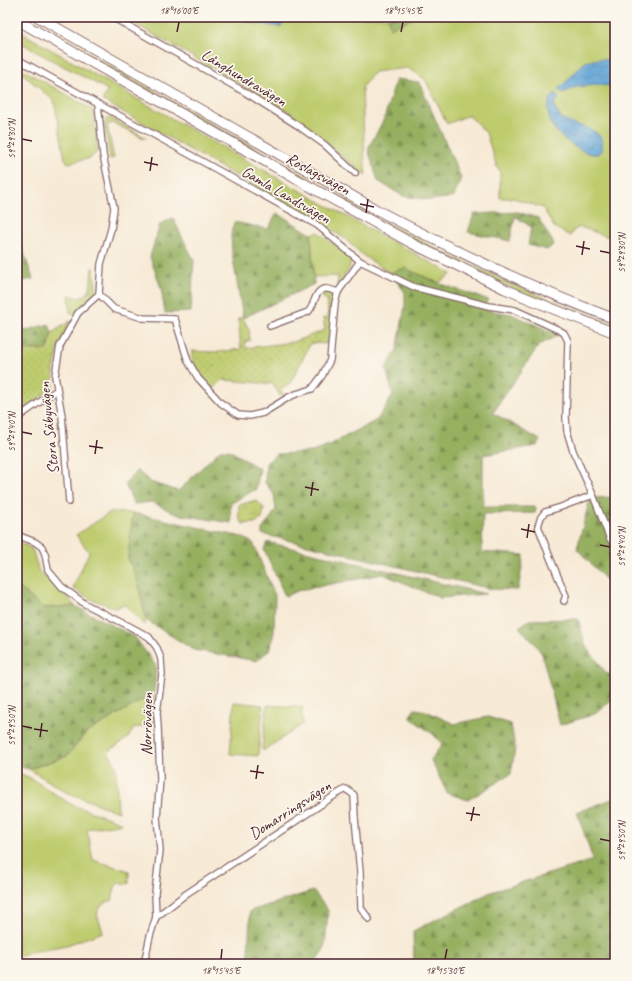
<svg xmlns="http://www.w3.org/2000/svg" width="632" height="981" viewBox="0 0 632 981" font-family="Caveat,sans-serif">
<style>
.grass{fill:#becc6e;stroke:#84764c}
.forest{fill:url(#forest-firs);stroke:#706846}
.wetland{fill:url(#wetland-marsh);stroke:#84764c}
.park{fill:url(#park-dots);stroke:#84764c}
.water{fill:url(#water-waves);stroke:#566280}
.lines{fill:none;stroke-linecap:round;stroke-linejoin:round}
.street-casing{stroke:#876667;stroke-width:8}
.primary-casing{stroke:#876667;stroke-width:11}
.street{stroke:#fff;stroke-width:5.5}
.primary{stroke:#fff;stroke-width:9}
.ticks{fill:none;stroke:#4a1f2b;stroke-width:1.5}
.labels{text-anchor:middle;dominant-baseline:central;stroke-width:3.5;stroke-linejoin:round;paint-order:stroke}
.street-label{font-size:16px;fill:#4a1f2b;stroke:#fbf7ec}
.neatline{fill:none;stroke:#4a1f2b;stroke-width:1.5}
.ticks-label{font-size:10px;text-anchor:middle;fill:#4a1f2b}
</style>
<defs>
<pattern id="forest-firs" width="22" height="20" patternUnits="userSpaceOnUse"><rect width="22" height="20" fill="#96b061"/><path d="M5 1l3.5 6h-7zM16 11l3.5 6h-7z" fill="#7c8f50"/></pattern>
<pattern id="wetland-marsh" width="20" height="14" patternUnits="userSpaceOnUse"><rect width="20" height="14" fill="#becc6e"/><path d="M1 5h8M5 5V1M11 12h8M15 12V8" fill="none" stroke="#a5af5f"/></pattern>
<pattern id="park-dots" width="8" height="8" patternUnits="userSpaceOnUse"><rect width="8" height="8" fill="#becc6e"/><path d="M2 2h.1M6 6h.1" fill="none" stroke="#a5af5f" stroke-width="1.8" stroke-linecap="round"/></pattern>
<pattern id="water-waves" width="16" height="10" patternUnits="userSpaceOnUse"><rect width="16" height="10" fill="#62a4d6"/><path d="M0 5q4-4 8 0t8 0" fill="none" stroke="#5385ae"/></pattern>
</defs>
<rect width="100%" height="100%" fill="#fbf7ec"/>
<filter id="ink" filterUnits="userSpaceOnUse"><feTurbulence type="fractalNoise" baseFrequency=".025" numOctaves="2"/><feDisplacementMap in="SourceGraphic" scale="8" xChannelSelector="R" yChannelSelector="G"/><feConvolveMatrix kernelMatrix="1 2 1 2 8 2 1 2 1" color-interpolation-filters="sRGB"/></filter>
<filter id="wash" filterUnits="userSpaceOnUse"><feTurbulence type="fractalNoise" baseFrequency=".012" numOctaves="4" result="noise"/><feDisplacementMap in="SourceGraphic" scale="16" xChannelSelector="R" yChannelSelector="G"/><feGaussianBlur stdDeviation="0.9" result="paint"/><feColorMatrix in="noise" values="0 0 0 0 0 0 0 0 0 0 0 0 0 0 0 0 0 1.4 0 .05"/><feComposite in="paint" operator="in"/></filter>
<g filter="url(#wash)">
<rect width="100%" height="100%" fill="#f7ead6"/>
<!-- grass -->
<g class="grass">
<polygon points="18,17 25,17 88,54 294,170 379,219 443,252 503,280 556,302 615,325 615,329 523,293 416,242"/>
<polygon points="123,17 615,17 615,239 580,227 574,230 570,236 554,227 543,208 513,198 500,198 500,171 497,167 486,133 469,115 447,124 425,79 408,68 374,72 362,87 365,168 366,176 288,111"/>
<path d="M17 30C161 113 306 195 452 274L438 283 405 268 390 273 364 256 344 238 323 225 102 100 108 90 33 50 17 40Z"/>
<polygon points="17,66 93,110 98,151 91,158 68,163 65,159 54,101 23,74 17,71"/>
<polygon points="109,117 146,138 144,138 113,123 107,125 114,158 110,159 104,123"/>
<polygon points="318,232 351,258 350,267 339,285 337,285 338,276 313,277 311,234"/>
<polygon points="111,512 133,513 128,558 138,582 146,620 144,625 125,605 115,608 88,598 73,588 89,552 76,535"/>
<polygon points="19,542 32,549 39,572 62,591 75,606 43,608 17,586 17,552"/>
<polygon points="154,693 153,725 134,728 128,738 108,752 116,765 118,812 66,792 29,769 67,756 86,733"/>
<polygon points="234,702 263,705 258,756 230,754"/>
<polygon points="267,705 302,707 303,724 263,751 262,748"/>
<polygon points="17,772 30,778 72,805 123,823 87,829 93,860 129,871 129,884 119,883 115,887 112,901 108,901 100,907 97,914 103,932 67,945 30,952 17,957"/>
</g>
<!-- forest -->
<g class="forest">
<polygon points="388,17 416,17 390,28"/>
<polygon points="396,79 419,82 461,178 454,197 431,200 403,196 378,181 368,149 384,119"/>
<polygon points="518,212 538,218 554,244 547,250 528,245 531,227 515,216 510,241 468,232 474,214"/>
<polygon points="277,213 311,234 314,284 243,318 232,253 231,235 234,222 268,229"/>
<polygon points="173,218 181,235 194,260 191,312 165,313 161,288 150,257 160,224"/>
<polygon points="17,233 33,279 17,282"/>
<polygon points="405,268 438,283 489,300 482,309 511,314 559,335 539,345 493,413 540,440 537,446 483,455 483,507 536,507 535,513 483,514 482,552 524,555 518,590 491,589 262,534 262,530 276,510 274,494 265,483 266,463 277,454 312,452 331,444 377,420 393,395 386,368 397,350 405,306 405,292 390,273"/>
<polygon points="49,324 52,333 48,350 17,350 17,333"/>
<polygon points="220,450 229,450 260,469 256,489 230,504 231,523 176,514 152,502 134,504 125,484 137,470 150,482 178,491"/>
<polygon points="615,497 615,589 577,549 589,502 593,498"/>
<polygon points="133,513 242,537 253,543 275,596 274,632 270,649 257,661 194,650 146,620 138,581 128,558"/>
<polygon points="267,542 486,594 440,598 383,574 300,590 285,596 264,549"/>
<polygon points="17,586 43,608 75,606 135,637 156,666 154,693 86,733 67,756 29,769 17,766"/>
<polygon points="578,619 585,644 606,673 615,676 615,697 595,714 560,725 542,654 535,644 519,627 529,620"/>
<polygon points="415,709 426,711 454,724 488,717 511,724 515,748 511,774 468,800 447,793 431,760 442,744 433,734 409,717"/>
<polygon points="615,798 615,964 414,964 413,931 491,892 593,860 577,812"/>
<polygon points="313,891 328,910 326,936 324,949 315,962 317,964 248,964 250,911"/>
</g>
<!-- wetland -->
<polygon class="wetland" points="256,500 264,508 262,519 254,523 243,524 239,518 239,505"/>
<!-- park -->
<g class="park">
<polygon points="92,268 94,268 96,287 95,294 72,315 70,311 69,295 79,298 86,295 90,289"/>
<path d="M324 292H330L335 293 328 344 311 343 289 385 281 389 283 395 280 396 273 384 223 380 214 389C204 378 190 367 192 351L218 352 241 349 238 318H243L246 324 249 329 250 341 246 340 245 348 293 342 325 330 323 318 326 319 328 311 327 300 322 297Z"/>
<polygon points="70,321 59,346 54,370 53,389 42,396 25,410 20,412 17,408 17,350 48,350 52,333"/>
</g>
<!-- water -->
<g class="water">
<polygon points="239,17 290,17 280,27 247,22"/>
<polygon points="598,59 612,60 615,62 615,86 594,85 577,87 562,93 558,89 564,84 585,62"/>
<path d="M555 93 559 99 554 104C560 133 594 119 602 141 603 144 602 148 602 151 601 152 599 153 597 154 586 156 563 140 557 132 550 125 545 110 550 100 551 98 553 95 555 93Z"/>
</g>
</g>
<g filter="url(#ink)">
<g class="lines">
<defs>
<g id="street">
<polyline points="112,17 243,91 297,125 325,145 355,173"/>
<polyline points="17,59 317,225 360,261 414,287 489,306 515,310 559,330 564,333 568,341 566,417 567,431 573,451 593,495 610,539 615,544"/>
<polyline points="99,294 114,309 143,318 175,319 188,361 198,378 221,403 238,415 250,416 263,413 289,397 296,394 312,389 322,376 330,360 335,303 338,292 360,261"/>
<path d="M270 326 308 312C315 306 314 290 325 289 328 288 334 291 338 292"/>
<polyline points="17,418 57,390"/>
<polyline points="69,502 62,416 55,376 60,346 78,313 99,294 101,264 111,229 114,208 103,155 98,104"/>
<polyline points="17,535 35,542 42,547 45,554 48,570 62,587 85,604 129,626 149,637 157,648 161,659 162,674 157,713 158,727 160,779 157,817 160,850 155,893 156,917 150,936 144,964"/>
<polyline points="564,601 566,596 551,560 538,526 541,517 545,512 561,507 593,495"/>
<polyline points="156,917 186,894 337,794 346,789 354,795 355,818 360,872 361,908 369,919"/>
</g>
<g id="primary">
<path d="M38 17 377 210C455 251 532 288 615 319"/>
<polyline points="17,20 298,180 413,244 505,289 556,310 615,333"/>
</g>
</defs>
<!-- street casing -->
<use href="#street" class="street-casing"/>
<!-- primary casing -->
<use href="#primary" class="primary-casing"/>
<!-- street -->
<use href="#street" class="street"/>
<!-- primary -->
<use href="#primary" class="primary"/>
</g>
</g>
<!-- ticks -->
<path class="ticks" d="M177 32 179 22M401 32 403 22M22 139 32 141M144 162 158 165M150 171 152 157M360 204 374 207M366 213 368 199M576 246 590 249M600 251 610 253M582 255 584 241M22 432 32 434M89 446 103 448M95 454 97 440M305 487 319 490M311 496 313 482M521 529 535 532M527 538 529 524M600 545 610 547M22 726 32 728M34 729 48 731M40 737 42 723M250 771 264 773M256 779 258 765M466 813 480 815M471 821 474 807M600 839 610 841M221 959 222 949M445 959 447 949"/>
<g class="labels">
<!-- street labels -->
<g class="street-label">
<text transform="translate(244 78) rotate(31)">Långhundravägen</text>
<text transform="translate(318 174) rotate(29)">Roslagsvägen</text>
<text transform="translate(286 195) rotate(30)">Gamla Landsvägen</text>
<text transform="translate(49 428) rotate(-96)">Stora Säbyvägen</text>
<text transform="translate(147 724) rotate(-89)">Norrövägen</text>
<text transform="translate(290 810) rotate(-33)">Domarringsvägen</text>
</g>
</g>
<!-- margin -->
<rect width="632" height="981" fill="none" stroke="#fbf7ec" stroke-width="44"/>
<rect x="22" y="22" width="588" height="937" class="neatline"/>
<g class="ticks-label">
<text x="179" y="14">18°16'00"E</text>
<text x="403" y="14">18°15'45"E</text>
<text transform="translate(11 139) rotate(-90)" y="4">59°29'30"N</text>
<text transform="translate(621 253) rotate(-90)" y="4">59°29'30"N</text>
<text transform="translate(11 432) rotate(-90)" y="4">59°29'40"N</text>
<text transform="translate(621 547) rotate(-90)" y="4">59°29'40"N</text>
<text transform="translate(11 726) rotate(-90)" y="4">59°29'50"N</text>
<text transform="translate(621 841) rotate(-90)" y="4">59°29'50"N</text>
<text x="221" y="974">18°15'45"E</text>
<text x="445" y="974">18°15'30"E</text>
</g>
</svg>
